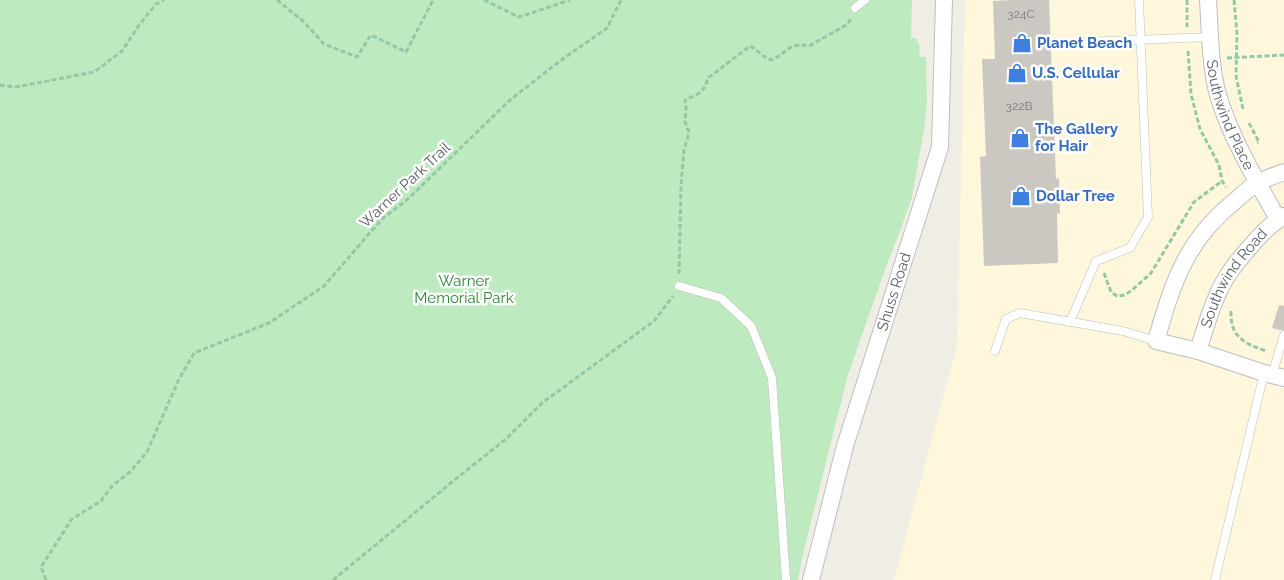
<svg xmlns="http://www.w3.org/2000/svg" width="1284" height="580" viewBox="0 0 1284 580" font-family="Raleway,sans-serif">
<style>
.commercial{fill:#fff7db}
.green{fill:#beeac0}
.building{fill:#cbc8c1}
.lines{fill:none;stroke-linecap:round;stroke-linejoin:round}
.service-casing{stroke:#bcbec4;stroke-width:9}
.minor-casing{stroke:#bcbec4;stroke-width:18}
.path{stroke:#95c9a6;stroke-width:3;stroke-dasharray:5 2.5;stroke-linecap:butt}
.service{stroke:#fff;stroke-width:8}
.minor{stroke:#fff;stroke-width:16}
.labels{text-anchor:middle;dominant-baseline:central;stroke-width:5;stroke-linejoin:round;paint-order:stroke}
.number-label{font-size:12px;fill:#787a7d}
.shop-label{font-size:15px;font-weight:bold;fill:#366cbe;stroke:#fff;text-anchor:start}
.street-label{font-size:15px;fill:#5c6066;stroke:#fff}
.park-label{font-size:15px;fill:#2c8532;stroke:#fff}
</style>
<rect width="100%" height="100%" fill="#f0eee4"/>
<!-- commercial -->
<polygon class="commercial" points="965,0 1284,0 1284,580 894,580 957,345"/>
<!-- green -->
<polygon class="green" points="0,0 912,0 911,38 916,38 920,48 919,57 926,57 927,101 925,124 912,197 903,223 887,264 848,375 803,554 798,580 0,580"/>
<!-- building -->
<g class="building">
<polygon points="1010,0 1049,0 1056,179 1059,178 1060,214 1057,213 1058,263 984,266 980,157 986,156 982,59 995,59 993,1"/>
<polygon points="1279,305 1284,306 1284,331 1272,328"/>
</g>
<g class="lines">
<defs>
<g id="service">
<polyline points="855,8 865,0"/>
<polyline points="1083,42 1211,37"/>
<polyline points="679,286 721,298 751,326 772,378 786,580"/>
<polyline points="1070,322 1096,261 1130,248 1148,217 1139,0"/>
<polyline points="995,351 1006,319 1020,313 1123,331 1156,341"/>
<polyline points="1272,375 1284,335"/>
<polyline points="1215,580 1264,373"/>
</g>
<g id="minor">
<path id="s1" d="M1208 0C1210 30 1210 67 1218 95 1230 136 1257 182 1278 219"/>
<path d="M1284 172C1276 175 1267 178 1259 182 1251 186 1243 194 1235 201 1186 240 1173 282 1156 341L1198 351 1264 373 1284 378"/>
<path id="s2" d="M1198 351C1206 326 1213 300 1226 278 1233 267 1241 257 1250 247 1260 235 1270 224 1284 216"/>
<path id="s3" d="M811 580 845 446 940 147 944 0"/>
</g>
</defs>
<!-- service casing -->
<use href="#service" class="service-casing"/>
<!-- minor casing -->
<use href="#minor" class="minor-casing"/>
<!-- path -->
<g class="path">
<polyline points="277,0 304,22 324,44 357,57 371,35 406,52 432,2 435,0"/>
<polyline points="484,0 519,17 570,0"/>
<polyline points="1187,0 1187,27"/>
<polyline points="1234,0 1237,34 1236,76 1243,109"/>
<polyline points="1188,51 1191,94 1200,129 1219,165 1222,181 1226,187"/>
<polyline points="1227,58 1284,55"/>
<polyline points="0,85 16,87 94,72 122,51 139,25 156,4 164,0"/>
<polyline points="1249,123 1259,142 1257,143"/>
<polyline points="1104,273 1111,292 1117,296 1124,295 1131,291 1151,273 1194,202 1222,181"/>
<path d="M679 274 681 185 684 150 689 132 685 122 686 108 685 100 698 94 705 87 708 78 750 46C760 51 760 56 772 60 788 52 789 42 809 46L848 24 851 18"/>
<path d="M1231 311C1230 337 1244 343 1266 351"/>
<polyline points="46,580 41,567 72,519 101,501 112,486 130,472 147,452 179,379 194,353 269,323 324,286 382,219 408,199 510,100 560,61 607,28 621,0"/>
<polyline points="333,580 457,478 506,439 542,403 654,321 673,296"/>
</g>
<!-- service -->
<use href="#service" class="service"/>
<!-- minor -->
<use href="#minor" class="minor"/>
</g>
<!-- icons -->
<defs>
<symbol id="shop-bare" viewBox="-9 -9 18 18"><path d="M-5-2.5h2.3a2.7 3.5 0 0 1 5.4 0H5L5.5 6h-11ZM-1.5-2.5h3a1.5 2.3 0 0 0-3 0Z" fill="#3f7fe0" stroke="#fff" stroke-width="2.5" paint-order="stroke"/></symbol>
</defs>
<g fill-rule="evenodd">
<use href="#shop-bare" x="1008" y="29" width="28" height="28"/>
<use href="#shop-bare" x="1003" y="59" width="28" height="28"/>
<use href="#shop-bare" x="1006" y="124" width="28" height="28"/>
<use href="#shop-bare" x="1007" y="182" width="28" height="28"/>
</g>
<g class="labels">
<!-- number labels -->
<g class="number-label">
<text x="1021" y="14">324C</text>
<text x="1019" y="106">322B</text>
</g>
<!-- shop labels -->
<g class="shop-label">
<text x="1037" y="43">Planet Beach</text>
<text x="1032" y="73">U.S. Cellular</text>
<text x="1035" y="129">The Gallery<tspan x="1035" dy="17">for Hair</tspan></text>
<text x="1036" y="196">Dollar Tree</text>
</g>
<!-- street labels -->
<g class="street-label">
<text stroke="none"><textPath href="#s1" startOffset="118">Southwind Place</textPath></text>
<text transform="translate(405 185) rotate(-43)">Warner Park Trail</text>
<text stroke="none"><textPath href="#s2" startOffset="82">Southwind Road</textPath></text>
<text stroke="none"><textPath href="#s3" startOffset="300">Shuss Road</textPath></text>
</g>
<!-- park labels -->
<g class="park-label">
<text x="464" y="281">Warner<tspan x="464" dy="17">Memorial Park</tspan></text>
</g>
</g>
</svg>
